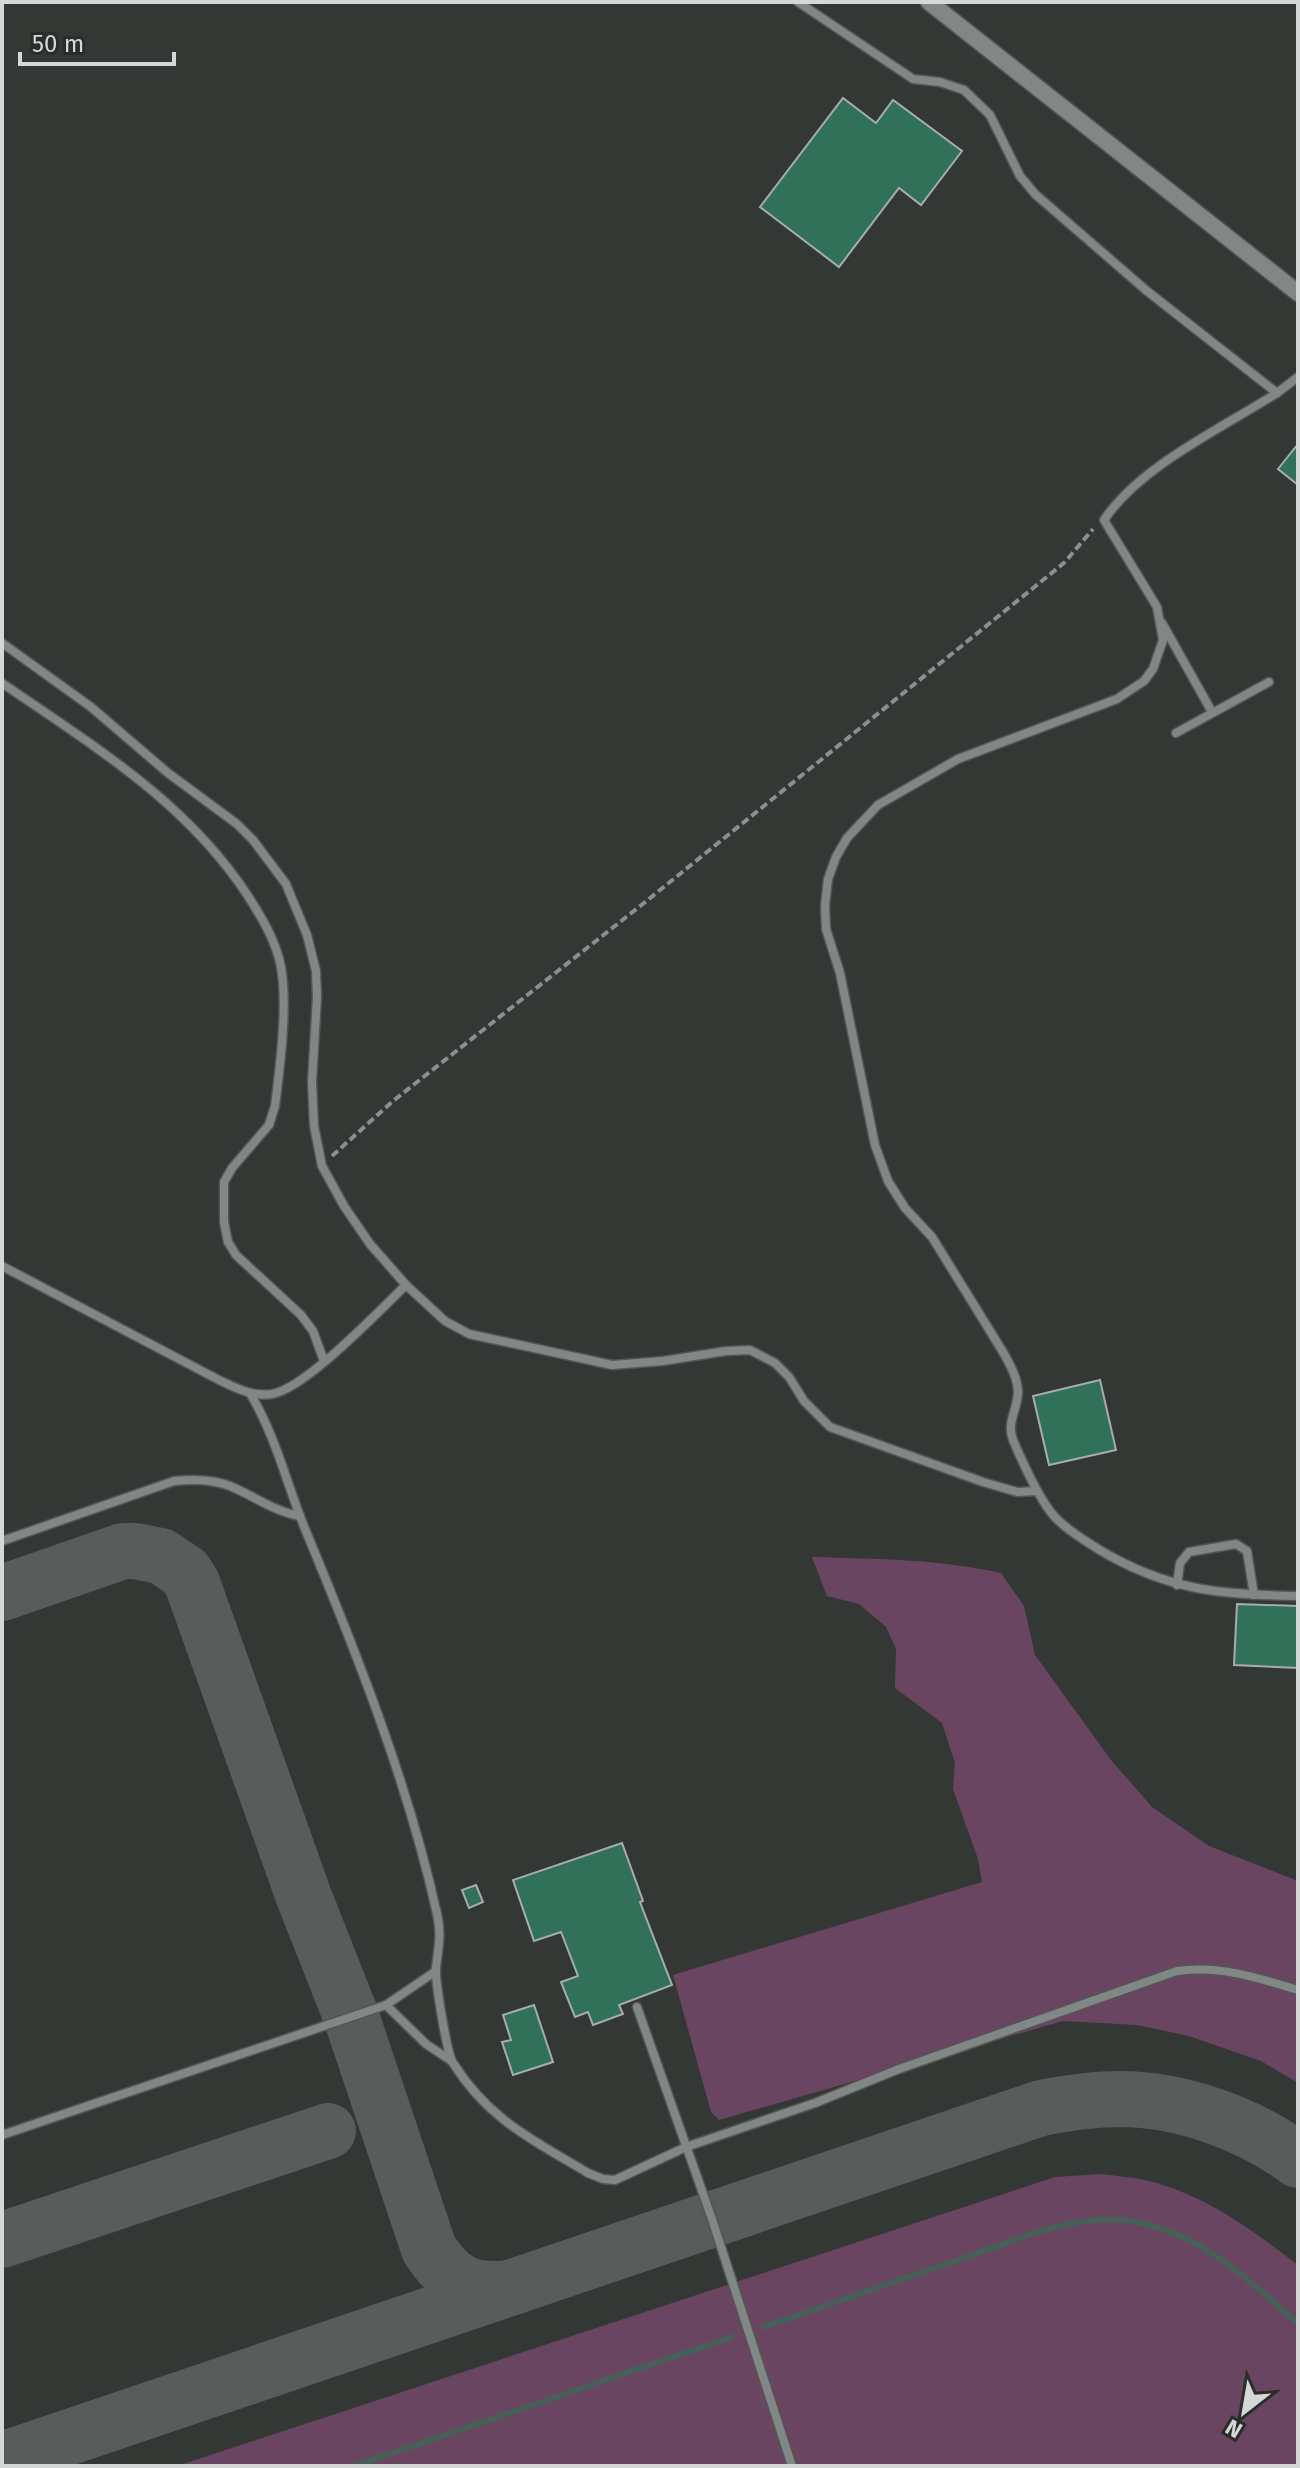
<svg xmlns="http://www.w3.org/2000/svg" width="1300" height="2468" viewBox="0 0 1300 2468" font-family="'Fira Sans',sans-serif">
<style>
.green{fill:#6a4561}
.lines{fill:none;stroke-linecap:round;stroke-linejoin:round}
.stream{stroke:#466057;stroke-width:6}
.taxiway{stroke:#585c5a;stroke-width:56}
.building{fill:#317059;stroke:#a7adaa;stroke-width:2}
.lane-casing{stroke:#525655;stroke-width:11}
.street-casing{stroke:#525655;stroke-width:19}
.path{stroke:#8b8f8d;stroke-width:4;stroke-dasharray:8 4;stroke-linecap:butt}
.lane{stroke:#818784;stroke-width:8}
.street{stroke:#818784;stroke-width:16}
</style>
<rect width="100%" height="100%" fill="#333835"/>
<!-- green -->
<g class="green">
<path d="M812 1557C877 1559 938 1559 1001 1573L1024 1606 1035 1655 1111 1760 1152 1807 1209 1846 1298 1881V2083L1261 2061 1189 2036 1137 2025 1063 2021 719 2120 711 2112 673 1975 982 1882 978 1859 953 1789 955 1763 942 1723 895 1688 896 1649 886 1627 859 1604 827 1596Z"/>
<path d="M1101 2174C1116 2176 1131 2177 1145 2180 1204 2194 1251 2229 1298 2265V2466H177L1055 2177Z"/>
</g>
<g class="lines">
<!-- stream -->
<g class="stream">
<path d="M763 2327C830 2304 897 2281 964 2258 1008 2243 1052 2223 1098 2220 1124 2218 1152 2224 1176 2234 1222 2253 1260 2291 1298 2323"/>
<polyline points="354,2466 732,2337"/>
</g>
<!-- taxiway -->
<g class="taxiway">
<path d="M2 1593 123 1551H135L161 1556 185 1572 192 1583 304 1897 351 2016 429 2249C450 2281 469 2293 509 2288"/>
<polyline points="2,2240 328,2131"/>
<path d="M2 2460 1041 2108C1067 2103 1093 2099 1120 2099 1181 2099 1250 2124 1298 2160"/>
</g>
</g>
<!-- building -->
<g class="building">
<polygon points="843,98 876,123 893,100 962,151 921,205 899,188 839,267 760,207"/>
<polygon points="1298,444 1298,485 1278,469"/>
<polygon points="1100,1380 1116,1450 1049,1465 1033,1396"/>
<polygon points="1237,1604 1298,1606 1298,1668 1234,1665"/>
<polygon points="622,1843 643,1901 640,1902 672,1985 619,2005 623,2014 593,2025 588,2012 575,2017 561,1982 578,1976 561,1932 534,1941 513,1880"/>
<polygon points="476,1885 483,1902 469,1908 462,1890"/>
<polygon points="534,2005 553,2062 513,2075 502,2042 511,2040 503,2015"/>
</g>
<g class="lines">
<defs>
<g id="lane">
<polyline points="798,2 913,79 940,82 964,90 990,115 1020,176 1035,194 1147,291 1277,393"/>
<path d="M1298 377 1277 393C1222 428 1140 466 1104 520L1157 607 1163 640 1153 669 1144 681 1117 699 958 759 878 805 847 838 836 857 828 879 825 906 826 929 840 973 875 1145 888 1181 905 1208 932 1237 1003 1352C1009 1363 1018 1378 1018 1392 1018 1409 1006 1422 1013 1440 1022 1461 1039 1499 1054 1516 1065 1529 1083 1539 1098 1549 1166 1590 1220 1595 1298 1596"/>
<polyline points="1162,623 1212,712"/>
<polyline points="2,643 91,707 168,773 237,824 253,840 286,884 307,935 316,971 317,997 312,1082 314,1126 322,1166 344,1206 370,1244 406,1285 445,1321 469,1334 612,1365 663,1361 726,1351 750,1350 775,1363 789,1377 804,1401 830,1427 983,1482 1017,1492 1037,1491"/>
<path d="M2 683C93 746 186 801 248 896 262 918 276 941 281 967 288 1005 280 1067 275 1106L269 1125 232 1168 224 1182V1222L228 1242 236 1255 301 1315 313 1331 324 1361"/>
<polyline points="1176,733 1269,682"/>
<path d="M2 1266 219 1380C236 1388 252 1397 272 1394 306 1388 378 1312 406 1285"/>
<path d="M251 1395C275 1435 286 1481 303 1524 355 1649 408 1782 437 1914 442 1934 438 1949 436 1968 435 1981 447 2054 453 2063 489 2120 533 2140 588 2173L603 2179 615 2180 686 2147 815 2103 899 2069 1177 1971C1220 1965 1258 1978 1298 1990"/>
<path d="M2 1541 174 1481C193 1479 212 1479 230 1486 254 1496 275 1512 300 1516"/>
<polyline points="1177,1585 1180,1563 1189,1552 1236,1544 1247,1551 1254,1595"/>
<polyline points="386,2005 426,2044 450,2060"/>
<polyline points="637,2007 712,2219 792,2466"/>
<polyline points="2,2135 386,2005 436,1971"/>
</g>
<polyline id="street" points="929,2 1298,293"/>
</defs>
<!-- lane casing -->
<use href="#lane" class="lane-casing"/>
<!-- street casing -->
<use href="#street" class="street-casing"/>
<!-- path -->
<polyline class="path" points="332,1156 393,1101 644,903 1048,576 1065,562 1093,529"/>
<!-- lane -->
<use href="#lane" class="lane"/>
<!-- street -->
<use href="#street" class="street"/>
</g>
<!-- border -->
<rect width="1300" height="2468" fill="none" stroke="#d5d8d7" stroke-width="8"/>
<!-- north arrow -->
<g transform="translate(1244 2412) rotate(211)" stroke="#292e2b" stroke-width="6" paint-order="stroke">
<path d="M0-6L14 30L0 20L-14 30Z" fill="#d5d8d7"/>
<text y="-12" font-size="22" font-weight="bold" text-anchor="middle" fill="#d5d8d7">N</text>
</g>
<!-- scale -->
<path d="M20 52v12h154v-12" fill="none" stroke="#d5d8d7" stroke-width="4"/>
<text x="32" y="52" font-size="24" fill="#d5d8d7" stroke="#292e2b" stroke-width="6" paint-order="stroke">50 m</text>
</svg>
